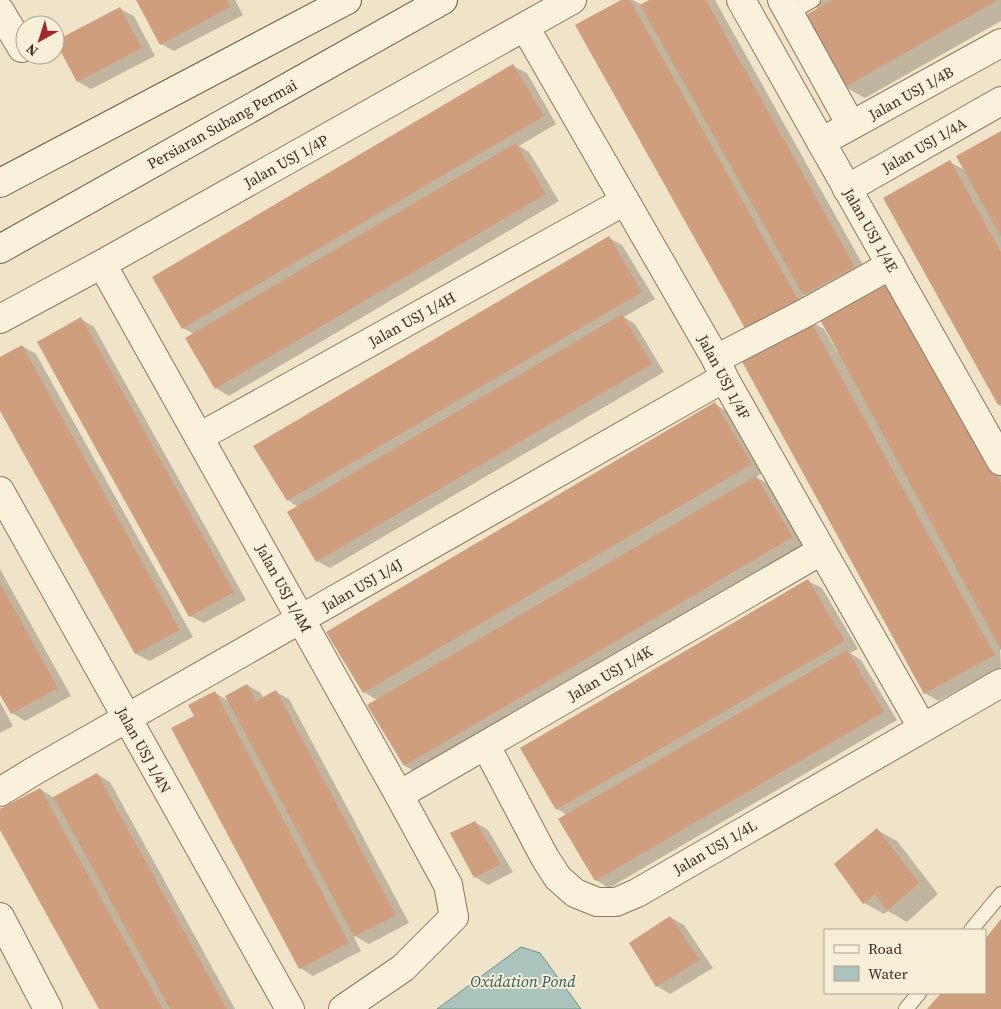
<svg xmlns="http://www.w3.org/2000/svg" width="1001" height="1009" viewBox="0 0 1001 1009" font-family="'Source Serif 4',serif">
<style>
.water{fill:#a9c4bc;stroke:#6f938a}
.shadow{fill:#0003}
.building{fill:#cf9f7d}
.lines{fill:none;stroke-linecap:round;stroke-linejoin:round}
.service-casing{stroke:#8d765c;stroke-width:16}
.minor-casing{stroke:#8d765c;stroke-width:30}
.secondary-casing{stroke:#6f573f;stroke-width:30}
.service{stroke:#faf1dc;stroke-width:14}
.minor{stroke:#faf1dc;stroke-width:28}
.secondary{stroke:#faf1dc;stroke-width:28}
.labels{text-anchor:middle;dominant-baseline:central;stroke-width:4;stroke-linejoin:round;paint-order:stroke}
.street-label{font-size:15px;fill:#3d2e20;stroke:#f7eed8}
.water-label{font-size:16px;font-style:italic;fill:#2f5d5a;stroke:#f7eed8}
</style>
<rect width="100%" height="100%" fill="#f0e4c8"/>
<!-- water -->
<polygon class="water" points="521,947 540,953 581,1009 437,1009"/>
<!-- shadow -->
<g class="shadow">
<polygon points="137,0 235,0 243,15 174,51 161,44"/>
<polygon points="624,0 633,0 642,5 652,0 715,0 868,274 817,302 803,294 811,309 747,330"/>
<polygon points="803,0 1001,0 1001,21 865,98 845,87 819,9"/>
<polygon points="120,9 134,16 155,56 91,89 77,81"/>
<polygon points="513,66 527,73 556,124 519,146 529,152 559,201 229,396 216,388 194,334 183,328"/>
<polygon points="1001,132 1001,406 999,405 950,162 966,171"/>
<polygon points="609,238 622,245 655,299 624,317 635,324 664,372 330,568 317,561 298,507 288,500"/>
<polygon points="81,319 94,327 246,600 204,623 190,616"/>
<polygon points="810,321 824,329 837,352 839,351 1001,468 1001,650 1000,649 1001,667 938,701 925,693"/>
<polygon points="22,346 36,354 193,637 150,661 136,654 0,409 0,358"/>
<polygon points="715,404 728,412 764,472 756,477 770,485 806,545 418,773 405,766 369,705 377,700 364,692"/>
<polygon points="0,569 71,696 25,721 12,713 0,692"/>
<polygon points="808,581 822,588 858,649 850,653 861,660 897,720 609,888 596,880 567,815 557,809 521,749"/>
<polygon points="247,685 261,693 263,698 276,692 289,699 409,923 369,944 353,935 361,951 313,976 300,968 195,717 215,693 229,701"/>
<polygon points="0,702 13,726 0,733"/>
<polygon points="97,774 110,782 235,1009 101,1009 0,828 0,811 40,789 54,798"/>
<polygon points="475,822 488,830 513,872 488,885 475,877"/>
<polygon points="877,830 897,841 938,894 907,922 888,911 884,914 864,903"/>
<polygon points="670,917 684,925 713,968 670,994 657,986"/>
<polygon points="1001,921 1001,1009 929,1009 942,993 985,993 985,941"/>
</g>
<!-- building -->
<g class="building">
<polygon points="136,0 227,0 230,7 160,45"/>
<polygon points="621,0 630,0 799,301 746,330 575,25"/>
<polygon points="649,0 706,0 855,267 803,295 640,5"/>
<polygon points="832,0 998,0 845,87 804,16"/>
<polygon points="120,7 142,48 77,82 55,41"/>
<polygon points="513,64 544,116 182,329 152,277"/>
<polygon points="1001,131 1001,237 956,156"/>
<polygon points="516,143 546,194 215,389 185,338"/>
<polygon points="950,160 1001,252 1001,404 998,405 883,198"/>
<polygon points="609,236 642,292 287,501 253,446"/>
<polygon points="889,278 1001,483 1001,650 818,316"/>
<polygon points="622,314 652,364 316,562 287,512"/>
<polygon points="81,317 234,592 189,617 37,342"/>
<polygon points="810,320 995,655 924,694 740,358"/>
<polygon points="22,345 180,630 135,654 0,411 0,357"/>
<polygon points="715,402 752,464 363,693 326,632"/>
<polygon points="756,476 793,537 404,766 367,705"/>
<polygon points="808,579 845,641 556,810 520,748"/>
<polygon points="0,583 58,688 11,714 0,695"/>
<polygon points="847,650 884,712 595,881 558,819"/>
<polygon points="247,684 256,701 276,690 396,915 354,937 225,696"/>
<polygon points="215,691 349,943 299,969 171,728 194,716 188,705"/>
<polygon points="97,773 207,973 227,1009 170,1009 70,827 53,797"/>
<polygon points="40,788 76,853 163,1009 99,1009 85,984 0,830 0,809"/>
<polygon points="475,821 501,864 474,878 450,833"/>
<polygon points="877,828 919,883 887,911 875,894 863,904 834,864"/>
<polygon points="670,916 700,960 656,987 629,943"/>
<polygon points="1001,919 1001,1009 927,1009 941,993 985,993 985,939"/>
</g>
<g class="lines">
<defs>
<g id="service">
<polyline points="790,13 813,0"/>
<polyline points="971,930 1001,894"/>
<polyline points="906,1009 919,993"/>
</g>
<g id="minor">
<polyline points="741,0 1001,461"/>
<polyline points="782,0 851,125"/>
<polyline points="0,11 22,48"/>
<polyline points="525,27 716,359 724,378 922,727"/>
<polyline points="821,142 1001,43"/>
<polyline points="847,189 1001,101"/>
<polyline points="102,264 399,795 448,885 454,917 403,968 343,1009"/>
<polyline points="0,319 102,264 572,0"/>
<polyline points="716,359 805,313 891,265"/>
<polyline points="199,437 625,201"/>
<polyline points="0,491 290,1009"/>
<polyline points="486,746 545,858 558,878 575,893 597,902 616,902 637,893 1001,683"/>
<polyline points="0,792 34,771 724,378"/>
<polyline points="399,795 821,551"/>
<polyline points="0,917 48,1009"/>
</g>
<g id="secondary">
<polyline points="0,183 347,0"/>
<polyline points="0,249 443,0"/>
</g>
</defs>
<!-- service casing -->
<use href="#service" class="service-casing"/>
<!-- minor casing -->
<use href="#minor" class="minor-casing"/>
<!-- secondary casing -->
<use href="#secondary" class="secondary-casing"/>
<!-- service -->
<use href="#service" class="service"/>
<!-- minor -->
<use href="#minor" class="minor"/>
<!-- secondary -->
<use href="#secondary" class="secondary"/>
</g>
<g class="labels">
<!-- street labels -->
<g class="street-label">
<text transform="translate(911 93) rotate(-29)">Jalan USJ 1/4B</text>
<text transform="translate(222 124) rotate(-29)">Persiaran Subang Permai</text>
<text transform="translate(924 145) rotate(-30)">Jalan USJ 1/4A</text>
<text transform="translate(286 161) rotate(-29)">Jalan USJ 1/4P</text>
<text transform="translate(871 230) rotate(60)">Jalan USJ 1/4E</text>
<text transform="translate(412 319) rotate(-29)">Jalan USJ 1/4H</text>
<text transform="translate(724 377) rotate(62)">Jalan USJ 1/4F</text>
<text transform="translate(362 585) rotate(-30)">Jalan USJ 1/4J</text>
<text transform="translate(284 588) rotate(61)">Jalan USJ 1/4M</text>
<text transform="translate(610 673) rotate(-30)">Jalan USJ 1/4K</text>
<text transform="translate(144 750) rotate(61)">Jalan USJ 1/4N</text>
<text transform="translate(715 847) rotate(-30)">Jalan USJ 1/4L</text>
</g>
<!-- water labels -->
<g class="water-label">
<text x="523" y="981">Oxidation Pond</text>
</g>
</g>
<!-- legend -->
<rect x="824" y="929" width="162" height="65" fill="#f7eed8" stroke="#ada18e"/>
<rect x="834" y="945" width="25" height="8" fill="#faf1dc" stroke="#ada18e"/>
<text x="868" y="954" font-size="15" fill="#3d2e20">Road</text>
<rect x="834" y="966" width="25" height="15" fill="#a9c4bc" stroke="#ada18e"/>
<text x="868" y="979" font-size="15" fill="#3d2e20">Water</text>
<!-- north arrow -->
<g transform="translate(40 40) rotate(219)"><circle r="24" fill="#f7eed8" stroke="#ada18e"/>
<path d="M0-4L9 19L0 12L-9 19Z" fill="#9e2a2b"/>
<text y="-8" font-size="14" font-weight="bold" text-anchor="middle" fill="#3d2e20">N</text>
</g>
</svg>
